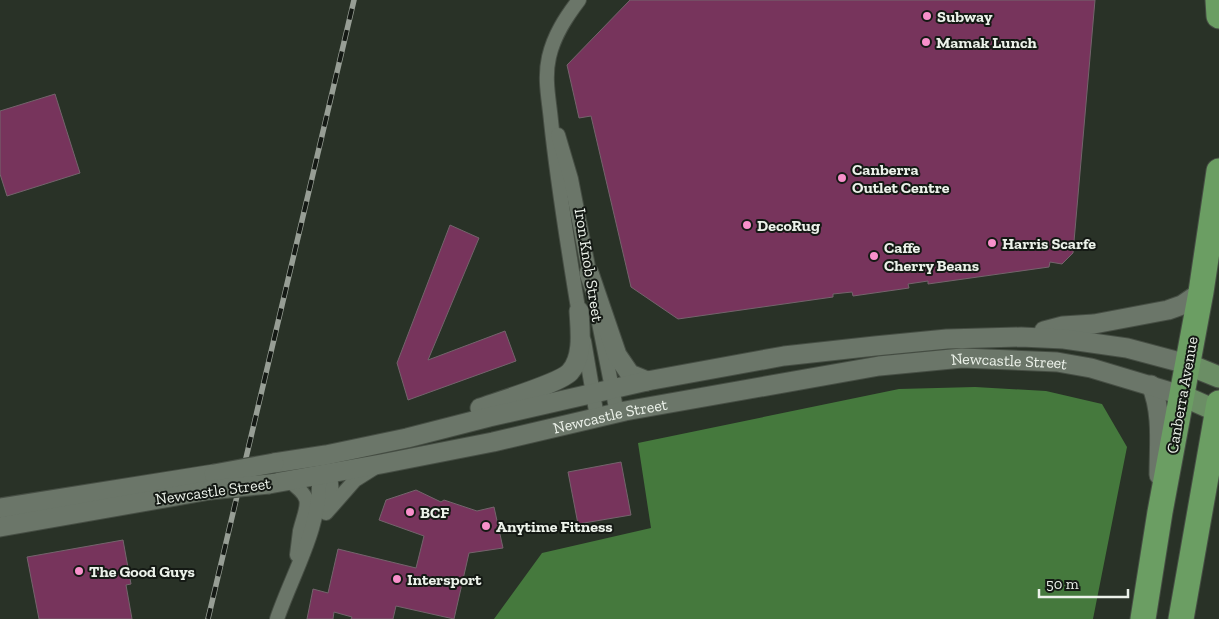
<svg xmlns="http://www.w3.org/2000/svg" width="1219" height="619" viewBox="0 0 1219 619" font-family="'Zilla Slab',serif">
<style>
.forest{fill:#45793d}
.building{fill:#77345c;stroke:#74646c}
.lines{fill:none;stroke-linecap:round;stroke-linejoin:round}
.street-casing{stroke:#464e44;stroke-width:16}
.secondary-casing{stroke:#464e44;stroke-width:21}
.primary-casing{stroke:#464e44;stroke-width:23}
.highway-casing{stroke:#464e44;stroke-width:27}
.street{stroke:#6b7669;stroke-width:14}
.secondary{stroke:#6b7669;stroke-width:19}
.primary{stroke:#6b8e65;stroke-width:21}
.highway{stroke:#6b9e63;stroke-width:25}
.rail-casing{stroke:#979e95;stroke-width:5.5}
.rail{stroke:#141914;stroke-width:4;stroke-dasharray:11;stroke-linecap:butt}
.secondary-bridge-casing{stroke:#464e44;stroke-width:21;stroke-linecap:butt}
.secondary-bridge{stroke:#6b7669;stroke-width:19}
.poi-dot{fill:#f890cb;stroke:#141914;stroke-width:2}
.labels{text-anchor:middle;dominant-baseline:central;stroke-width:4;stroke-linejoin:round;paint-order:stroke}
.poi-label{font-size:16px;font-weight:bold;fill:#ecf2ea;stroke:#141914;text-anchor:start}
.street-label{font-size:16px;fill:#ecf2ea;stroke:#141914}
</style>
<rect width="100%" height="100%" fill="#293227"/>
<!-- forest -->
<polygon class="forest" points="975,387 1046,391 1102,404 1127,447 1093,619 494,619 542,553 651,528 638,443 899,389"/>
<!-- building -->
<g class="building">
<polygon points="630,0 1095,0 1073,253 1062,264 1050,262 1049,267 928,284 928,281 908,284 909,288 853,296 852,292 833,294 833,297 678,319 631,287 591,116 579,118 567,65"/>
<polygon points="55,94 80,173 7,196 0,174 0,111"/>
<polygon points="450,225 479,238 428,360 505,331 516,361 408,400 397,363"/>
<polygon points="621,462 631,515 578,524 568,472"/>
<polygon points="416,490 441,502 444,500 477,511 494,507 503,548 469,553 454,619 396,606 393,619 351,619 352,617 334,612 333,619 307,619 313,589 328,593 338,549 416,568 424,536 379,520 386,500"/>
<polygon points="123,540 131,584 126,585 132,619 39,619 27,557"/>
</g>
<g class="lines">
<defs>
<g id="street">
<path d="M579 0C566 17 554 35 549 57 544 79 549 99 551 121 558 187 569 254 580 320"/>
<polyline points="558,135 571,179 591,282"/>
<polyline points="599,323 617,413"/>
<polyline points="584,341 597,417"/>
<path d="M288 480C315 500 307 503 300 531 299 539 298 547 297 555"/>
<polyline points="328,506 332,494 330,473"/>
<polyline points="326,513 355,480 374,468"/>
<path d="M277 619C293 572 322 526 319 475"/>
</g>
<g id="secondary">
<polyline points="589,273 617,355 630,374 647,381"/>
<polyline points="1044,331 1063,326 1094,324 1168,310 1182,305 1201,292"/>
<path d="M1151 385C1163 413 1159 445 1159 475"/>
<path d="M480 408C497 402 560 383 570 372 584 357 580 329 579 311"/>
<polyline points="274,463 326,455 407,438 489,417 647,381 784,356 875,346 947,339 1021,337 1064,339 1127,348 1187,364"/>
<path id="s1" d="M269 484 381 464 493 442 625 411 879 366 962 358 1057 362 1091 368 1181 395"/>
<polyline points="0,508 214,474"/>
<polyline points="0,527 210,490"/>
</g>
<g id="primary">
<polyline points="1187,364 1219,377"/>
<polyline points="1181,395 1219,412"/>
</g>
<g id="highway">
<polyline points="1218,0 1219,16"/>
<polyline points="1143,619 1160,512 1201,292 1219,171"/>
<polyline points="1181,619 1219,403"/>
</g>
</defs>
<!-- street casing -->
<use href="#street" class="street-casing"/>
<!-- secondary casing -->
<use href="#secondary" class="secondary-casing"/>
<!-- primary casing -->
<use href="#primary" class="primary-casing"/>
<!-- highway casing -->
<use href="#highway" class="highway-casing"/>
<!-- street -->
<use href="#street" class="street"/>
<!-- secondary -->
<use href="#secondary" class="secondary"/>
<!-- primary -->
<use href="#primary" class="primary"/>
<!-- highway -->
<use href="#highway" class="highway"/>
<defs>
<polyline id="rail" points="208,619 354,0"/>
</defs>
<!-- rail casing -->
<use href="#rail" class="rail-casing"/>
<!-- rail -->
<use href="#rail" class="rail"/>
<defs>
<g id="secondary-bridge">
<polyline points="214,474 274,463"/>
<polyline points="210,490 269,484"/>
</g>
</defs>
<!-- secondary-bridge casing -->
<use href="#secondary-bridge" class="secondary-bridge-casing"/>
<!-- secondary-bridge -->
<use href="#secondary-bridge" class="secondary-bridge"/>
</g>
<!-- markers -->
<g class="poi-dot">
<circle cx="927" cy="16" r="5"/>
<circle cx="926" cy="42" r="5"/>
<circle cx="842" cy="178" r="5"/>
<circle cx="747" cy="225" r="5"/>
<circle cx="992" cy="243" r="5"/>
<circle cx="874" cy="256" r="5"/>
<circle cx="410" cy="512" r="5"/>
<circle cx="486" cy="526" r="5"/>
<circle cx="79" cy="571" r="5"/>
<circle cx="397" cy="579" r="5"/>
</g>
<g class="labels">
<!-- poi labels -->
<g class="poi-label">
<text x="937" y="16">Subway</text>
<text x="936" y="42">Mamak Lunch</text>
<text x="852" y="169">Canberra<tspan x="852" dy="18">Outlet Centre</tspan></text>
<text x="757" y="225">DecoRug</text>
<text x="1002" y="243">Harris Scarfe</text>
<text x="884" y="247">Caffe<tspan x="884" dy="18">Cherry Beans</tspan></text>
<text x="420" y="512">BCF</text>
<text x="496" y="526">Anytime Fitness</text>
<text x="89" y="571">The Good Guys</text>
<text x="407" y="579">Intersport</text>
</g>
<!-- street labels -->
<g class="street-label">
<text transform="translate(589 265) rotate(81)">Iron Knob Street</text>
<text stroke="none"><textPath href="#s1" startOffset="752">Newcastle Street</textPath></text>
<text transform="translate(1182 395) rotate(-80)">Canberra Avenue</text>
<text stroke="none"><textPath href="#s1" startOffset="348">Newcastle Street</textPath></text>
<text transform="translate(213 491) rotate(-8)">Newcastle Street</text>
</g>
</g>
<!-- scale -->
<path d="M1039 589v8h89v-8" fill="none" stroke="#ecf2ea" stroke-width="2.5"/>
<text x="1046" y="589" font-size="15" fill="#ecf2ea" stroke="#141914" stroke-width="4" paint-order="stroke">50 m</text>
</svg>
